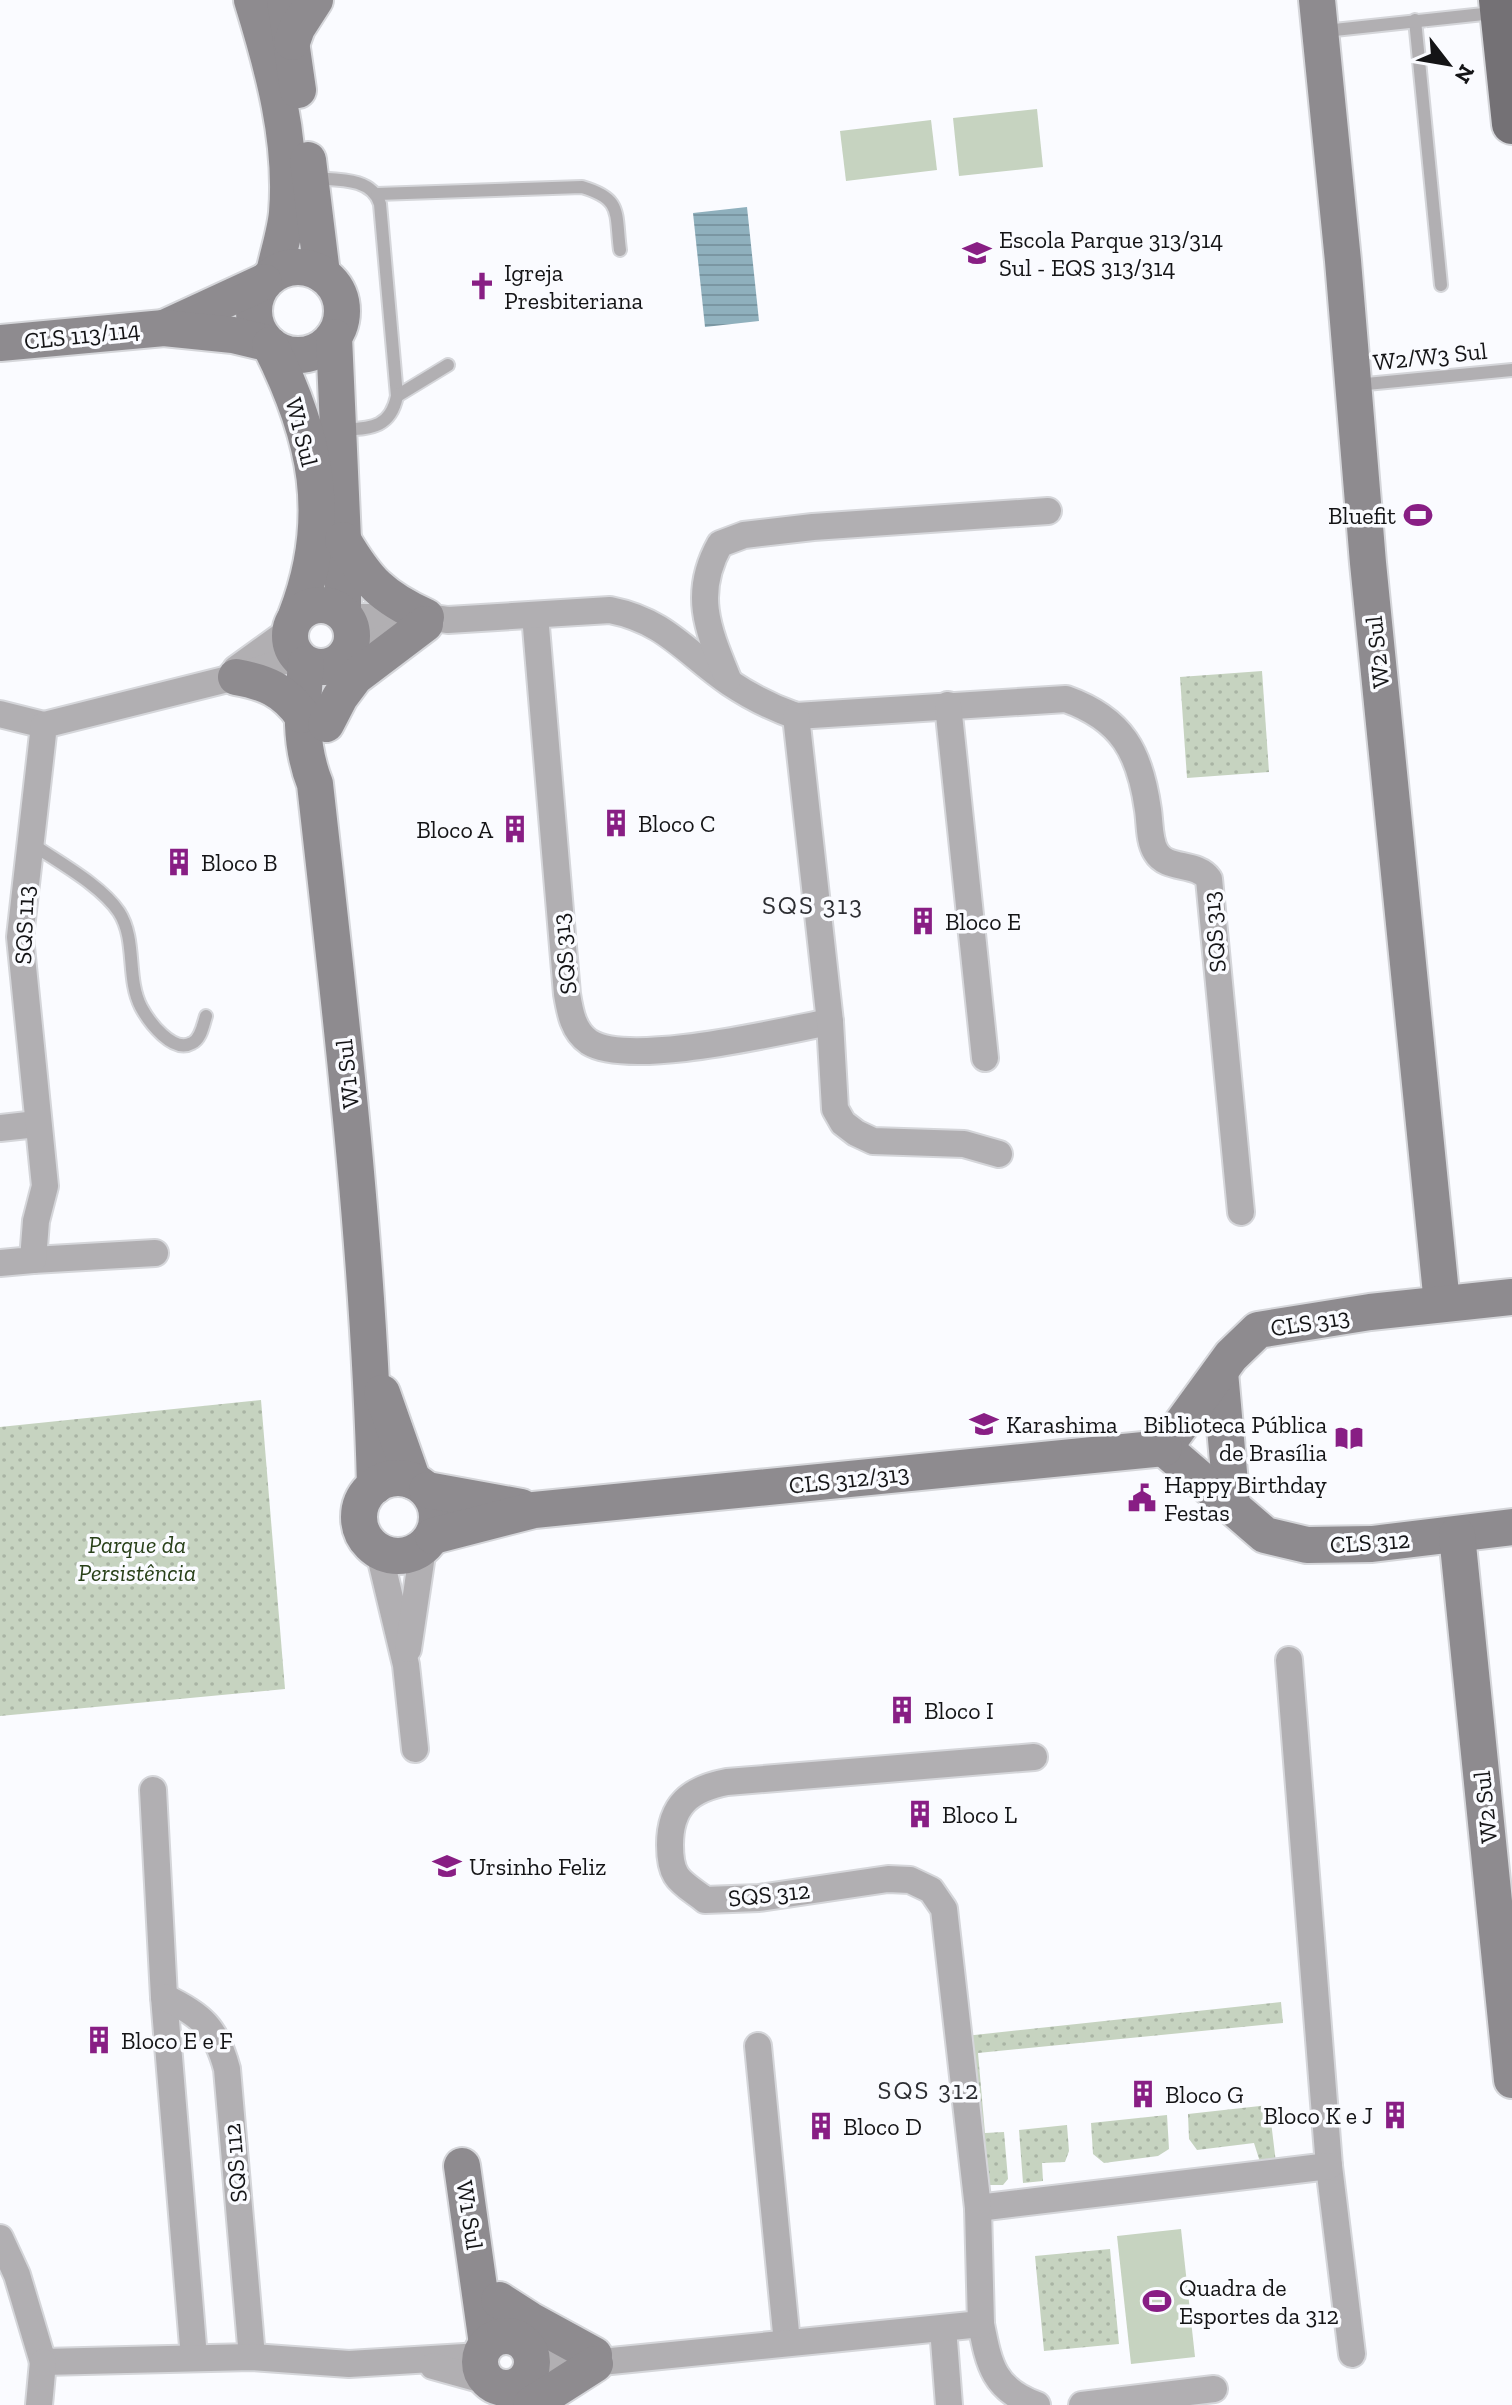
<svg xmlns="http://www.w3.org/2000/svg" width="1512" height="2405" viewBox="0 0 1512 2405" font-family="'Zilla Slab',serif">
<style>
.grass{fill:url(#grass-dots)}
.garden{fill:#c6d3c0}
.water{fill:url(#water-rules)}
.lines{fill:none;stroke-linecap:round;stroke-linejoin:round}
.lane-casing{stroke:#d5d6da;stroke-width:16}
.street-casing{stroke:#d5d6da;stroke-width:30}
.secondary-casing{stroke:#d5d6da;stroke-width:40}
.primary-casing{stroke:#d5d6da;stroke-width:44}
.lane{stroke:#b1afb2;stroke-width:12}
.street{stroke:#b1afb2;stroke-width:26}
.secondary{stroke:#8e8b8f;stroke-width:36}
.primary{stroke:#747175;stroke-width:40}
.labels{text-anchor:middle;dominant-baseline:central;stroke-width:7;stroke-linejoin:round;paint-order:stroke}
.poi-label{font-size:24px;fill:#141416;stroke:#fafbff;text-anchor:start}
.street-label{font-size:24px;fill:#141416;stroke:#fafbff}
.park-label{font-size:24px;font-style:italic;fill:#284019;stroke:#fafbff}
.neighbourhood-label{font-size:26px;letter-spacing:2px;fill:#2d2e33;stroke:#fafbff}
</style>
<defs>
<pattern id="grass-dots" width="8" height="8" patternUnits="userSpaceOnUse" patternTransform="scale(2)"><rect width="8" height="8" fill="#c6d3c0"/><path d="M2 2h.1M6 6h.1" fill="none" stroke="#a9b4a4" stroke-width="1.8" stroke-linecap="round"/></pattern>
<pattern id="water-rules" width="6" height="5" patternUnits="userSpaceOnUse" patternTransform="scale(2)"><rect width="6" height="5" fill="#8fb0bd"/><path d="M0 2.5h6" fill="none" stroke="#7a96a2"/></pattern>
</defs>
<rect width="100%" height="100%" fill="#fafbff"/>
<!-- grass -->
<g class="grass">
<polygon points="1262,671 1269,772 1187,778 1180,677"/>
<polygon points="261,1400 285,1689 0,1716 0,1427"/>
<polygon points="1281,2002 1283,2023 978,2053 985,2133 1004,2132 1008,2179 1003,2185 990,2185 983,2174 965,2036"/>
<polygon points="1269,2105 1276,2163 1260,2162 1254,2143 1197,2150 1189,2139 1188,2114"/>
<polygon points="1167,2115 1169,2149 1158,2156 1104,2163 1093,2154 1091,2123"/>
<polygon points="1067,2125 1069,2151 1065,2162 1042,2163 1043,2181 1023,2183 1019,2130"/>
<polygon points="1110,2249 1119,2344 1044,2351 1035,2256"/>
</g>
<!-- garden -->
<g class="garden">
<polygon points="1037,109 1043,167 959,176 953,118"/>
<polygon points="931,120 937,170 846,181 840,131"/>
<polygon points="1181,2229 1195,2357 1131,2364 1117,2236"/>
</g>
<!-- water -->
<polygon class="water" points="747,207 759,321 705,327 693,213"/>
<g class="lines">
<defs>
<g id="lane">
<polyline points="1415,20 1441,285"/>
<polyline points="1325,31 1493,13"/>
<path d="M313 178C337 180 372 177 380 204L397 396C390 430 368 428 340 430"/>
<path d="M377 194 582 187C623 199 615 213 620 250"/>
<polyline points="1356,385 1512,370"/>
<polyline points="397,396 448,365"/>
<path d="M32 844C58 862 101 885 119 912 137 940 126 978 141 1007 149 1022 173 1054 192 1043 201 1039 203 1025 206 1016"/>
</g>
<g id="street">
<path d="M535 615 567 994C570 1012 573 1031 589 1042 630 1068 781 1031 830 1022"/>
<path d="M347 617H426L448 620 610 610C666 621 686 653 730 683 751 697 773 708 796 716L1066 699C1122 719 1140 752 1148 810 1150 823 1149 841 1156 852 1167 871 1196 861 1209 879L1241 1212"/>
<polyline points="349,651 402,632"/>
<polyline points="236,669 290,630"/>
<path d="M728 679C708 630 692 594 720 544L744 535 813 527 1048 511"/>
<polyline points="948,705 985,1058"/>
<polyline points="0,714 44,725"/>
<polyline points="796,716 830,1022 835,1109 843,1123 856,1133 873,1141 964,1144 999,1154"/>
<polyline points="0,1128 37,1124"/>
<polyline points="33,1260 155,1253"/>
<polyline points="0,1263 33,1260 36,1221 45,1186 20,937 44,725 236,677 297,657"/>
<polyline points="379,1552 406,1665 415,1749"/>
<polyline points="408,1649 423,1548"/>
<polyline points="1289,1660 1329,2166 1352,2354"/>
<polyline points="153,1790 164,1997 194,2358"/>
<path d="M164 1997C202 2015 216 2028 227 2069L252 2357"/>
<polyline points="758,2046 787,2343"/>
<polyline points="978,2208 1329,2166"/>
<polyline points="0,2238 17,2275 43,2362 252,2357 349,2364 481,2356"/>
<path d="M981 2324C989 2365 994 2390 1037 2405"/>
<polyline points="943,2328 949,2405"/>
<polyline points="524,2344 574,2352"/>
<polyline points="433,2366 487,2381"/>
<path d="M531 2369 981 2324 978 2208 944 1909 931 1890 910 1880 888 1879 759 1898 705 1900C697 1893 682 1885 676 1875 671 1867 670 1855 670 1845 670 1805 690 1789 727 1782L1034 1757"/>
<polyline points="39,2405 43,2362"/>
<polyline points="1082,2405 1214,2389"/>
</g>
<g id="secondary">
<path d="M252 0C273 68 293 141 287 213 285 233 278 254 274 273"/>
<polyline points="285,0 298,90"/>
<polyline points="1317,0 1343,261 1368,563 1442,1304"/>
<polyline points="292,42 297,28 315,0"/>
<polyline points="308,160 322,274"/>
<circle cx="298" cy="311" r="44"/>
<polyline points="164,328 264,282"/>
<polyline points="334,337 343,540 343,612"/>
<polyline points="0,343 164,328 233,335 267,343"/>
<path d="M270 345C316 436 334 518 296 616"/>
<path d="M343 540C367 581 382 597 426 617"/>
<circle cx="321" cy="636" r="31"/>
<path d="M306 664C302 706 299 744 315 784 341 1017 369 1251 375 1486"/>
<path d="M236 677C265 682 284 690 302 715"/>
<polyline points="326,724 340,697 355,677 425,624"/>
<polyline points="1220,1372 1232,1506"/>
<polyline points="382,1393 413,1481"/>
<polyline points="1164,1448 1231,1356 1258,1330 1370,1312 1512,1297"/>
<polyline points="1164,1448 1265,1535 1307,1545 1372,1544 1512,1527"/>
<circle cx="398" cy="1517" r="39"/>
<polyline points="427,1490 521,1507"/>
<polyline points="1457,1535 1512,2080"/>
<polyline points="433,1536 534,1510 1164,1448"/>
<polyline points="462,2166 487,2344"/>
<polyline points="499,2300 530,2320 594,2355"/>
<circle cx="506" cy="2362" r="26"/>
<polyline points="531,2405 595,2364"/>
</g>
<polyline id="primary" points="1499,0 1512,124"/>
</defs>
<!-- lane casing -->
<use href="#lane" class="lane-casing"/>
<!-- street casing -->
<use href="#street" class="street-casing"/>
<!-- secondary casing -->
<use href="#secondary" class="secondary-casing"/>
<!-- primary casing -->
<use href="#primary" class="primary-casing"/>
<!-- lane -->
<use href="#lane" class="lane"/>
<!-- street -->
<use href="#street" class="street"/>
<!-- secondary -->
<use href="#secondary" class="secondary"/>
<!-- primary -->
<use href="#primary" class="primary"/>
</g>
<!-- icons -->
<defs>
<symbol id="school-bare" viewBox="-9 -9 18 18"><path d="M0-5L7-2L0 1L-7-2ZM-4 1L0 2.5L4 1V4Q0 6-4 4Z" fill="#881e84" stroke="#fafbff" stroke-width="2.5" paint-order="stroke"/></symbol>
<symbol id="church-bare" viewBox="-9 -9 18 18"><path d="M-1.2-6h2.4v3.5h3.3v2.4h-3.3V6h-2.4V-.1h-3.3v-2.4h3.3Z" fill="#881e84" stroke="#fafbff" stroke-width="2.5" paint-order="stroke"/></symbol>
<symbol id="stadium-bare" viewBox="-9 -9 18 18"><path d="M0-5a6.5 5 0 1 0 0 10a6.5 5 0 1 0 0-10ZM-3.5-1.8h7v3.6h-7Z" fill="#881e84" stroke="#fafbff" stroke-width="2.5" paint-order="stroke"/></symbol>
<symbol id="building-bare" viewBox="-9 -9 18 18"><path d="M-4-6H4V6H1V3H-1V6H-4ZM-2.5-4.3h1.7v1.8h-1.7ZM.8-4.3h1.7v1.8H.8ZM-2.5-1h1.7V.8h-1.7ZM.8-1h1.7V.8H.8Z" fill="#881e84" stroke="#fafbff" stroke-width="2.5" paint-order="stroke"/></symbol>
<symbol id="library-bare" viewBox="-9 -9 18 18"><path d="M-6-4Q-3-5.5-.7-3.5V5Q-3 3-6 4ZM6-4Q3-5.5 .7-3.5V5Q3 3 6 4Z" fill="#881e84" stroke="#fafbff" stroke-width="2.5" paint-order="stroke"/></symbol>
<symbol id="civic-bare" viewBox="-9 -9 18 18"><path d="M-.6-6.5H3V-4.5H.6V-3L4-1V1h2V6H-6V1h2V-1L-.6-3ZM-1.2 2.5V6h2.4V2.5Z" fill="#881e84" stroke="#fafbff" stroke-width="2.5" paint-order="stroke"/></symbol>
</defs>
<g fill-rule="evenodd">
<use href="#school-bare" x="957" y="233" width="40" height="40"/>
<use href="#church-bare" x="462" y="266" width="40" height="40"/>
<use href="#stadium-bare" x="1398" y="495" width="40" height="40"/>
<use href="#building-bare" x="596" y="803" width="40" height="40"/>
<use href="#building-bare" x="495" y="809" width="40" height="40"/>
<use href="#building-bare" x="159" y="842" width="40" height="40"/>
<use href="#building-bare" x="903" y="901" width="40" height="40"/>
<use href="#school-bare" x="964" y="1404" width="40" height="40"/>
<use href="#library-bare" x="1329" y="1418" width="40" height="40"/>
<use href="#civic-bare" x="1122" y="1478" width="40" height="40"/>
<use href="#building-bare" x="882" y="1690" width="40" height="40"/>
<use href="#building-bare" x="900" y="1794" width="40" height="40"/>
<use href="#school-bare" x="427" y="1846" width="40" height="40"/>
<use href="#building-bare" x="79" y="2020" width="40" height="40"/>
<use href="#building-bare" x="1123" y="2074" width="40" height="40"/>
<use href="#building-bare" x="1375" y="2095" width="40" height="40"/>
<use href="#building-bare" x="801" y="2106" width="40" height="40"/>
<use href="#stadium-bare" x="1137" y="2281" width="40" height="40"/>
</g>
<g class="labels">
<!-- poi labels -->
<g class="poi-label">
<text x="999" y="239">Escola Parque 313/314<tspan x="999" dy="28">Sul - EQS 313/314</tspan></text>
<text x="504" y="272">Igreja<tspan x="504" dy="28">Presbiteriana</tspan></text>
<text x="1396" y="515" text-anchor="end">Bluefit</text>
<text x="638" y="823">Bloco C</text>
<text x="493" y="829" text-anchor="end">Bloco A</text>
<text x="201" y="862">Bloco B</text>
<text x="945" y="921">Bloco E</text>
<text x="1006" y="1424">Karashima</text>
<text x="1327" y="1424" text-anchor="end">Biblioteca Pública<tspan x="1327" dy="28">de Brasília</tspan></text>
<text x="1164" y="1484">Happy Birthday<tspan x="1164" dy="28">Festas</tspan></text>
<text x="924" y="1710">Bloco I</text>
<text x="942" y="1814">Bloco L</text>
<text x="469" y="1866">Ursinho Feliz</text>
<text x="121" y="2040">Bloco E e F</text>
<text x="1165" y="2094">Bloco G</text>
<text x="1373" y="2115" text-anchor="end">Bloco K e J</text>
<text x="843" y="2126">Bloco D</text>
<text x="1179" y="2287">Quadra de<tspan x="1179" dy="28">Esportes da 312</tspan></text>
</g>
<!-- street labels -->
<g class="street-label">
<text transform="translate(82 335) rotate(-6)">CLS 113/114</text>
<text transform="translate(1430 356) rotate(-6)">W2/W3 Sul</text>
<text transform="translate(302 432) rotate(76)">W1 Sul</text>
<text transform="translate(1377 652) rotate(-96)">W2 Sul</text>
<text transform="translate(24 925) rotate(-88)">SQS 113</text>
<text transform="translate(1214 932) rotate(-95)">SQS 313</text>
<text transform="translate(564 954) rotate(-96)">SQS 313</text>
<text transform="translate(347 1074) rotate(-96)">W1 Sul</text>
<text transform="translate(1310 1322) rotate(-9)">CLS 313</text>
<text transform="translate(849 1479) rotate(-6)">CLS 312/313</text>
<text transform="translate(1370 1542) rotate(-4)">CLS 312</text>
<text transform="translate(1485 1807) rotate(-96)">W2 Sul</text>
<text transform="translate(769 1894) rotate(-6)">SQS 312</text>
<text transform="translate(235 2163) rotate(-95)">SQS 112</text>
<text transform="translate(470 2215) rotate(81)">W1 Sul</text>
</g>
<!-- park labels -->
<g class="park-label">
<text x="137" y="1544">Parque da<tspan x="137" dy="28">Persistência</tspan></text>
</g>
<!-- neighbourhood labels -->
<g class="neighbourhood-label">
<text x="813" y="905">SQS 313</text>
<text x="929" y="2090">SQS 312</text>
</g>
</g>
<!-- north arrow -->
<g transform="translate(1448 64) rotate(121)" stroke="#fafbff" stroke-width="6" paint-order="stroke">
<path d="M0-6L14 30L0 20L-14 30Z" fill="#141416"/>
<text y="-12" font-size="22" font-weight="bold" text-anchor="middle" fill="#141416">N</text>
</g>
</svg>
